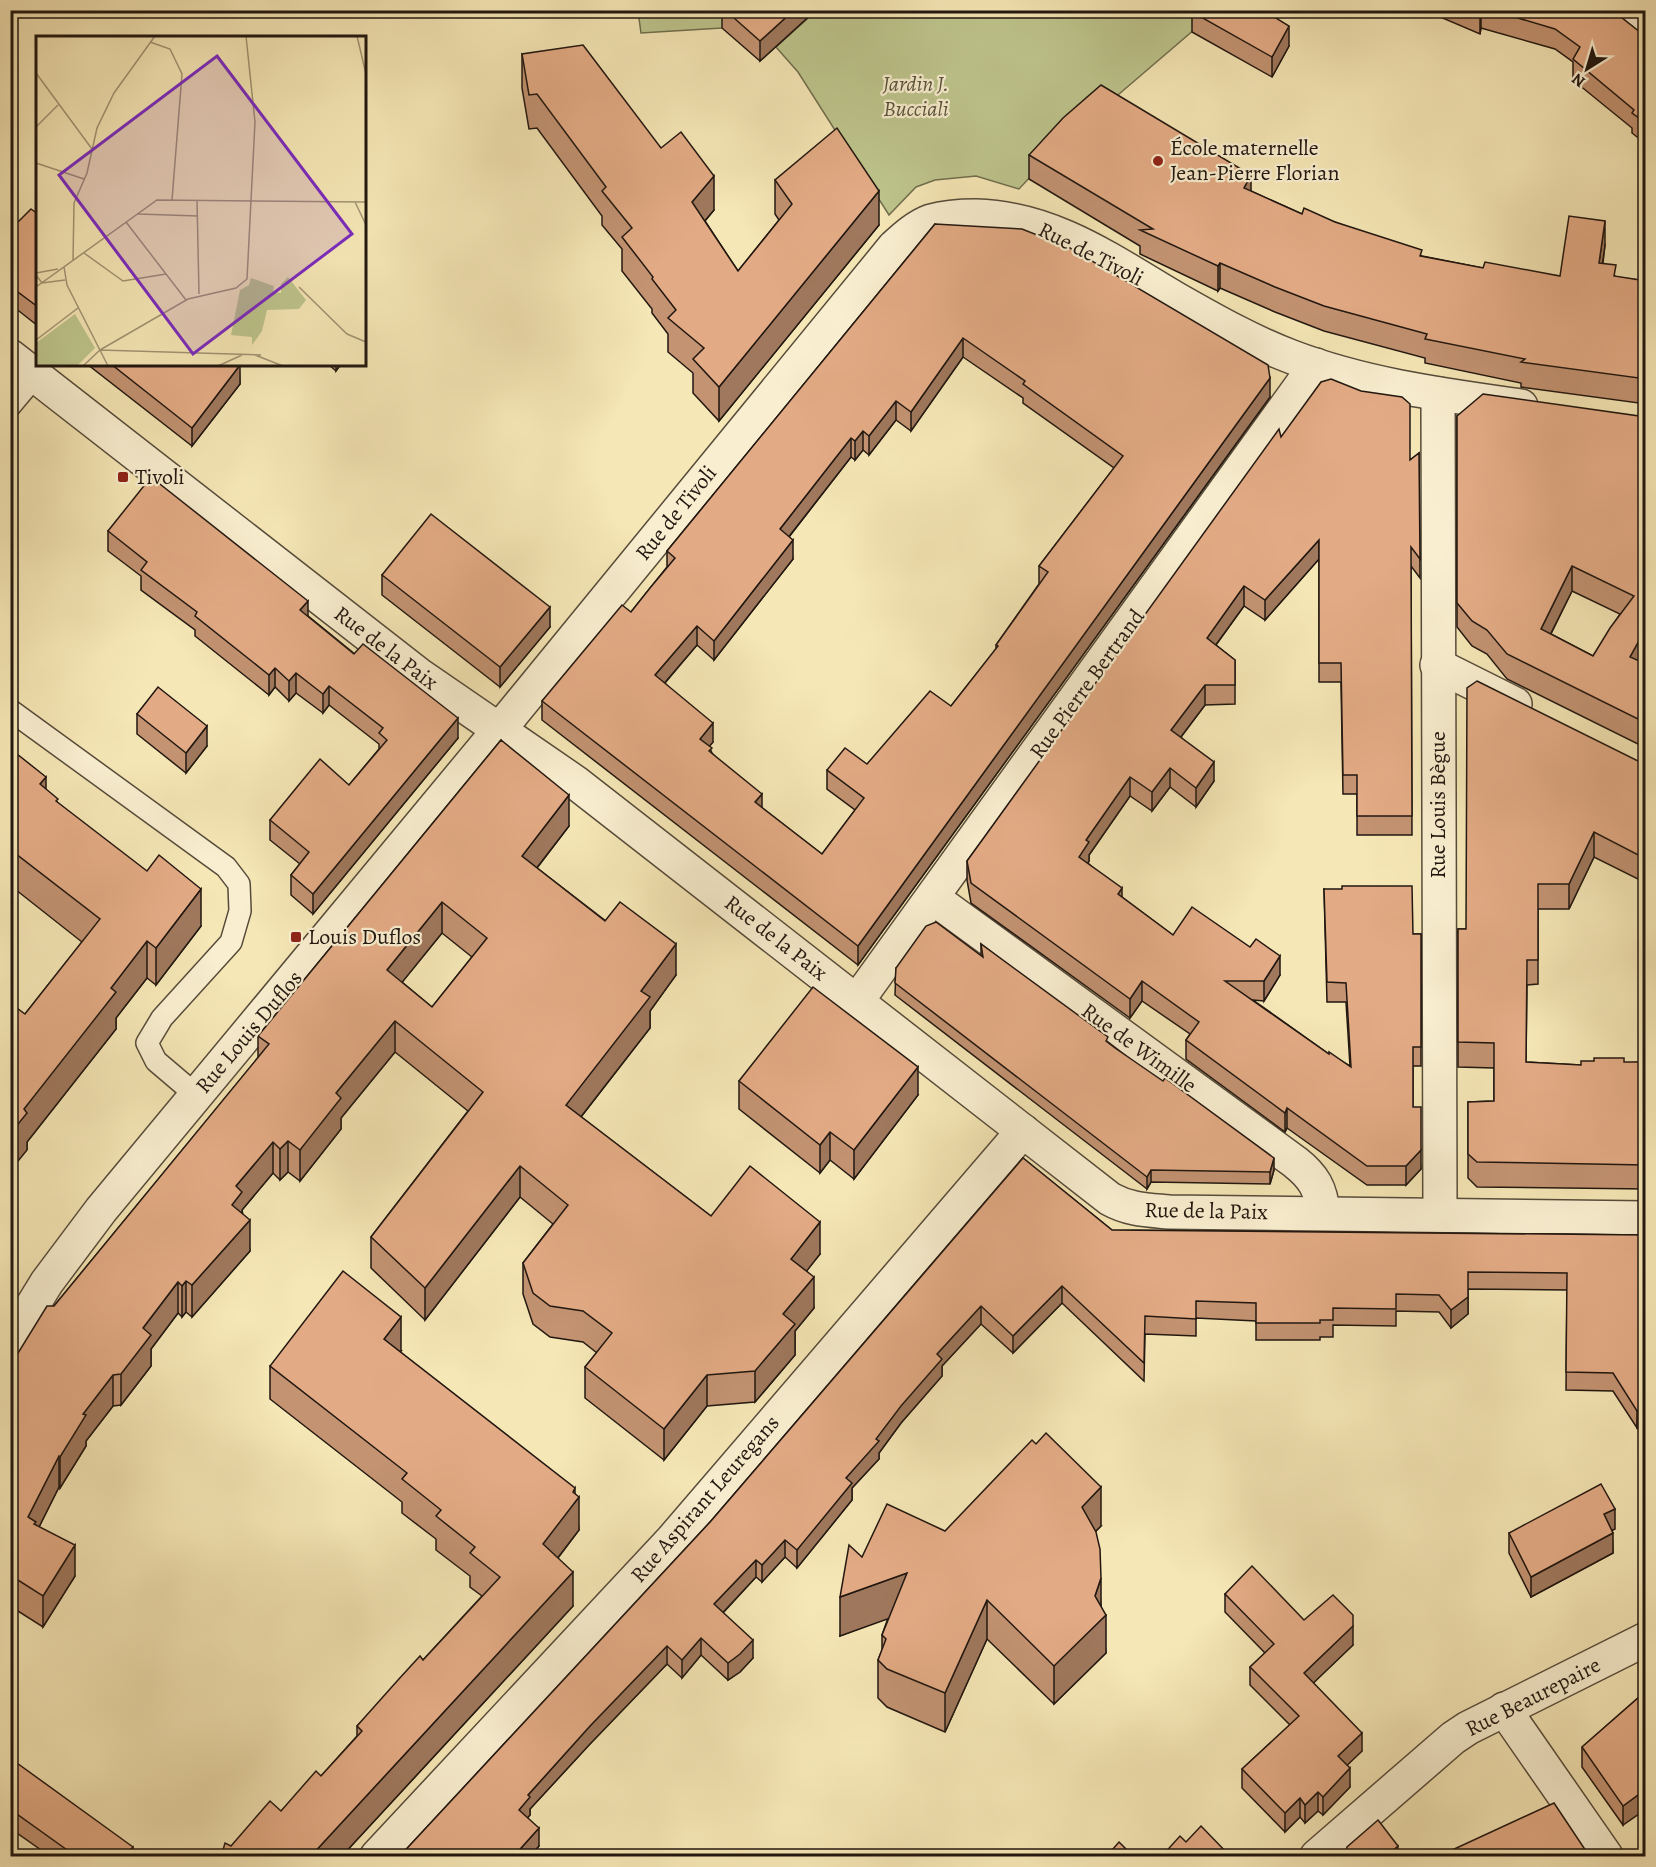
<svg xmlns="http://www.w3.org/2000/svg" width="1656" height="1867" viewBox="0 0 1656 1867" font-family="Alegreya,serif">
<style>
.green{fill:#bec58d;stroke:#706e4e;stroke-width:1.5}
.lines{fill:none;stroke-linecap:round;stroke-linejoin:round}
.service-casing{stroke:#564b3a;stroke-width:24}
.minor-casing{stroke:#564b3a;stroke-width:36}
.secondary-casing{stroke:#211710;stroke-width:36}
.service{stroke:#f9efd0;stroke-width:21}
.minor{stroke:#f9efd0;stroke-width:33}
.secondary{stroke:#f9efd0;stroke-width:33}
.wall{fill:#c39372;stroke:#211710;stroke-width:1.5;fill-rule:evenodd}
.shaded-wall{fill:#9f785d;stroke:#211710;stroke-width:1.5}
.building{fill:#e3ab85;stroke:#211710;stroke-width:1.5;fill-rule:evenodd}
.poi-dot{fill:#8f2418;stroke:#f9efd0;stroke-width:2}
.labels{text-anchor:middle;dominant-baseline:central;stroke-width:4.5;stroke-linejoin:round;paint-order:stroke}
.park-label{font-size:22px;font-style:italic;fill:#58543c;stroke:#f9efd0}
.poi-label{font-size:22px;fill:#211710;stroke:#f9efd0;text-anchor:start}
.street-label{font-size:22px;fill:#211710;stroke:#f9efd0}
.inset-road{fill:none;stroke:#a19474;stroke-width:1.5}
.view{fill:#7b2cbf;fill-opacity:0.15;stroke:#7b2cbf;stroke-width:3}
.inset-edge{fill:none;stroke:#211710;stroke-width:3}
</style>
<rect width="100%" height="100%" fill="#f6e7b6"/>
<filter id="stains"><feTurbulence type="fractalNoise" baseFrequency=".00333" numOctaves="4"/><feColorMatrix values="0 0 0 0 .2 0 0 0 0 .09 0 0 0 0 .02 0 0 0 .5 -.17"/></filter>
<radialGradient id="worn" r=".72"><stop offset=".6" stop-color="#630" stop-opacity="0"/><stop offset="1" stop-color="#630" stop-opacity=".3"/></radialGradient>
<!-- green -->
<g class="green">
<polygon points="638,11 737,11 722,28 641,33"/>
<polygon points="816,11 1216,11 1063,142 1019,189 976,176 935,180 916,187 889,215 798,72 776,47"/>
</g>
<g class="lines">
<defs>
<g id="service">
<polyline points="10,406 36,375"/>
<polyline points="10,710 226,867 239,884 240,911 231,942 162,1018 147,1043 156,1061 196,1095"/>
</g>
<g id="minor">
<path d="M10 356 418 674 575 782 1110 1199C1130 1210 1147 1210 1169 1212L1646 1218"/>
<polyline points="1438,394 1440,1215"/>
<polyline points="1437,665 1515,704"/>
<path d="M933 898 1295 1162C1314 1177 1321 1189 1323 1213"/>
<polyline points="857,1001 1316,365"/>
<path d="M10 1342 47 1282 101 1210 499 730 894 247C905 237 917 226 931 221 945 217 962 216 976 216 1054 218 1113 262 1178 300 1215 321 1252 342 1292 357 1366 385 1443 395 1521 406"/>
<polyline points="1504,1709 1606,1856"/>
<polyline points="377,1856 672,1540 1023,1131"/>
<polyline points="1317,1856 1453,1738 1468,1728 1646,1639"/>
</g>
<polyline id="secondary" points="1635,10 1646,19"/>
</defs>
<!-- service casing -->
<use href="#service" class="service-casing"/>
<!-- minor casing -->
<use href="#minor" class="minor-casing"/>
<!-- secondary casing -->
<use href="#secondary" class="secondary-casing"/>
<!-- service -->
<use href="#service" class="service"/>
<!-- minor -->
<use href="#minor" class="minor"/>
<!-- secondary -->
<use href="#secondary" class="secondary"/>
</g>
<!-- wall -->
<g class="wall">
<polygon points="722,10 816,10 760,61 722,28"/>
<polygon points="1424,10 1612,10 1646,37 1646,144 1632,133 1632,128 1573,80 1573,62 1555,49 1481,28 1480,34"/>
<polygon points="1192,12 1289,46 1272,77 1192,32"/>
<polygon points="522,54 661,148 714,210 705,221 738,271 779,220 775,214 775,180 879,225 719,421 693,393 693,373 668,352 668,334 652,313 652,309 622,271 622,249 602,225 602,216 537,128 529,129 522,88"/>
<polygon points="1029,155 1251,191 1302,214 1335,222 1422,256 1483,268 1560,276 1605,245 1603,263 1616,277 1646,281 1646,404 1521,387 1521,383 1425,363 1425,358 1324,331 1275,312 1220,288 1218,291 1140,254 1140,246 1029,179"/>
<polygon points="38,214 38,326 10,304 10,230"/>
<path d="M935 224 1270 397 858 965 542 720V701L631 612 667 567V551ZM963 357 1023 398V403L1114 468 1039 566V584L996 645V649L951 706 867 764 827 770V789L855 810 822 854 762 808 712 753 709 746 713 742 665 683 697 645 714 660 793 559 789 537 851 457 855 460 863 450 869 455 896 420 911 431Z"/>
<polygon points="87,364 239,364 240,384 192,446"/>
<polygon points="328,364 341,364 336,371"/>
<path d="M1457 416 1646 417V652L1641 662 1646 664V748L1507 679 1487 654 1472 646 1457 627ZM1572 591 1620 614 1593 656 1551 634Z"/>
<polygon points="1281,437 1410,460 1419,453 1420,578 1411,566 1412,835 1357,835 1357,794 1343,794 1341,682 1319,682 1319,559 1265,620 1244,606 1216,645 1235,660 1235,704 1205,705 1181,737 1214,781 1196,807 1170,787 1152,811 1130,796 1089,855 1089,861 1088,863 1122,897 1173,935 1280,975 1264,1001 1253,1000 1329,1054 1350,1066 1346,1002 1327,1002 1324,889 1413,934 1421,934 1421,1066 1413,1066 1413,1107 1421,1169 1406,1185 1367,1185 1287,1128 1285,1132 1186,1059 1186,1040 1190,1034 1142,1001 1130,1018 971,903 967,880 967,861"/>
<polygon points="108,531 308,616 458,738 313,914 291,895 291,875 300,864 270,840 270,820 349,785 379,749 379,744 329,705 323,713 296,693 289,701 275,687 269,695 195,636 195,630 141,590 141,576 108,551"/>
<polygon points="382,575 550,627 500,687 382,595"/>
<polygon points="137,714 207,746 186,773 137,734"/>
<path d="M501 740 569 826 537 868 676 975 650 1011V1028L581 1117 711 1216 820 1254 806 1271 814 1308 795 1331V1355L755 1402 707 1406 664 1460 585 1398V1367L597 1353 583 1342 550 1337 533 1324 523 1294V1263L553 1224 520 1197 425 1320 371 1268V1237L468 1111 395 1052 341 1118V1129L300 1181 288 1172 280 1180 273 1173 242 1210 250 1251 192 1317 186 1312 182 1317 178 1313 151 1349V1366L121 1405 113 1406 86 1441V1446L60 1488 59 1487 39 1527 75 1576 43 1627 10 1606V1366L54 1306 258 1058V1036ZM442 933 472 957 432 1007 402 982Z"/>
<polygon points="10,753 58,803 201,926 156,985 147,978 116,1018 116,1029 27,1142 27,1150 25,1014 82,942 11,886"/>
<polygon points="1638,761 1646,763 1646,883 1594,857 1569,909 1538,909 1538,984 1527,985 1526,1062 1581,1065 1646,1062 1646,1189 1477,1187 1468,1178 1468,1102 1494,1101 1494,1068 1458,1067 1458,929 1466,929"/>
<polygon points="981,944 1274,1170 1270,1184 1151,1182 1147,1189 895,995 896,968 981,955"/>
<polygon points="739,1081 918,1095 854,1179 830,1160 820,1173 739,1109"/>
<polygon points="1023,1158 1112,1230 1646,1235 1637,1428 1613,1391 1566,1390 1567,1290 1468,1289 1468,1314 1451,1328 1439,1312 1396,1311 1396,1326 1333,1325 1333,1337 1320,1337 1320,1340 1256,1340 1256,1321 1196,1318 1196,1336 1145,1334 1144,1381 1062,1303 1013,1353 981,1324 942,1366 942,1376 901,1423 879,1453 879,1459 852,1488 852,1500 797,1568 785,1557 762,1582 756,1577 723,1613 753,1658 740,1672 728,1680 701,1655 682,1678 667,1664 590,1744 530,1809 530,1815 527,1818 539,1846 529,1857 399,1857 711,1521"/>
<polygon points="401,1351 400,1352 575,1494 579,1530 558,1558 573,1606 341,1857 221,1857 231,1846 281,1811 321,1776 357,1736 357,1726 423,1660 482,1596 470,1587 470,1576 436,1550 436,1539 402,1513 402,1502 270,1399 270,1366"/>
<polygon points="1101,1526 1095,1532 1101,1606 1106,1653 1054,1704 987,1639 945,1732 887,1707 878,1698 878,1660 882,1650 882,1635 888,1618 840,1636 862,1557 945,1531"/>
<polygon points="1615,1529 1612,1530 1613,1553 1531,1597 1509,1553 1509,1533"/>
<polygon points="1225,1594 1304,1620 1353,1645 1313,1683 1362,1751 1347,1765 1350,1787 1323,1815 1318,1811 1305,1823 1300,1817 1285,1832 1242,1788 1242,1769 1290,1725 1250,1685 1250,1667 1265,1653 1225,1612"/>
<polygon points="1646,1691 1623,1825 1582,1767 1582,1747"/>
<polygon points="10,1758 133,1857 51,1857 10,1828"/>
</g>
<!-- shaded-wall -->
<g class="shaded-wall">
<polygon points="794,10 816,10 760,61 760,41"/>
<polygon points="1481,10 1481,28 1480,34 1480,14"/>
<polygon points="1289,26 1289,46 1272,77 1272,57"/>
<polygon points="1251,175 1251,200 1244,188"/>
<polygon points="714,176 714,210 692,236 692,202"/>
<polygon points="879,191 879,225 719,421 719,387"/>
<polygon points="1605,221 1605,245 1599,287 1599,263"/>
<polygon points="1220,263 1220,288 1218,291 1218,266"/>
<polygon points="963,338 963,357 911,431 911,412"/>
<polygon points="336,364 341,364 336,371"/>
<polygon points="240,365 240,384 192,446 192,428"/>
<polygon points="1270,378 1270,397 858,965 858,946"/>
<polygon points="896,401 896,420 869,455 869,436"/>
<polygon points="863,431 863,450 855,460 855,441"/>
<polygon points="851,438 851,457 780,548 780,529"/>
<polygon points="793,540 793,559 714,660 714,641"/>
<polygon points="1319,540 1319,559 1265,620 1265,600"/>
<polygon points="1572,566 1572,591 1541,653 1541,629"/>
<polygon points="1244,586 1244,606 1207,657 1207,638"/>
<polygon points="308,601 308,620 300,610"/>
<polygon points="550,607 550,627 500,687 500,667"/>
<polygon points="697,626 697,645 655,694 655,675"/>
<polygon points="1646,628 1646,652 1630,681 1630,657"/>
<polygon points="275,668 275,687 269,695 269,675"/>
<polygon points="296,673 296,693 289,701 289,681"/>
<polygon points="1205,685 1205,705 1171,750 1171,730"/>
<polygon points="329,686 329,705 323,713 323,694"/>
<polygon points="458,718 458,738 313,914 313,894"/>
<polygon points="713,723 713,742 700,758 700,739"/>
<polygon points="207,726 207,746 186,773 186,753"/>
<polygon points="1214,762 1214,781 1196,807 1196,788"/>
<polygon points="1170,768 1170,787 1152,811 1152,792"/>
<polygon points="46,777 46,814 40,784"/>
<polygon points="1130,777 1130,796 1089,855 1089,861 1079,876 1079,857 1086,840"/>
<polygon points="762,794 762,813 755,802"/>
<polygon points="569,795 569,826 522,887 522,856"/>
<polygon points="1594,832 1594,857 1569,909 1569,884"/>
<polygon points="1122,888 1122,907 1118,894"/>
<polygon points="201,889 201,926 156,985 156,948"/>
<polygon points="442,902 442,933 387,1001 387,970"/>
<polygon points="147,941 147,978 116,1018 116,1029 27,1142 27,1150 10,1171 10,1134 24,1109 111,988"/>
<polygon points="676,944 676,975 650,1011 650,1028 566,1136 566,1105 641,991"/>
<polygon points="1280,956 1280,975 1264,1001 1264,981"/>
<polygon points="1142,981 1142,1001 1130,1018 1130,999"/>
<polygon points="395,1021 395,1052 341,1118 341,1129 300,1181 300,1150 336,1093"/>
<polygon points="918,1067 918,1095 854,1179 854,1150"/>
<polygon points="1287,1108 1287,1128 1285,1132 1285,1113"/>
<polygon points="830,1132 830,1160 820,1173 820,1145"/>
<polygon points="288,1141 288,1172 280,1180 280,1149"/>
<polygon points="273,1142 273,1173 242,1210 242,1223 232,1205 236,1186"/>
<polygon points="1421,1150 1421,1169 1406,1185 1406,1166"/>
<polygon points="1274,1158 1274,1170 1270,1184 1270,1172"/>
<polygon points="520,1166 520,1197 425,1320 425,1288"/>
<polygon points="1151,1170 1151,1182 1147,1189 1147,1177"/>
<polygon points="250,1220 250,1251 192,1317 192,1285"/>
<polygon points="820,1222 820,1254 791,1291 791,1259"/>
<polygon points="814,1277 814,1308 795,1331 795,1355 755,1402 755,1371 783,1314"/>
<polygon points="186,1281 186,1312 182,1317 182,1286"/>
<polygon points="178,1282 178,1313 151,1349 151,1366 121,1405 121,1374 143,1328"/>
<polygon points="1062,1286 1062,1303 1013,1353 1013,1336"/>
<polygon points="1468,1297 1468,1314 1451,1328 1451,1310"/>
<polygon points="981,1306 981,1324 942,1366 942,1376 901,1423 879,1453 879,1459 852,1488 852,1500 797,1568 797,1550 846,1478 937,1354"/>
<polygon points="401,1317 401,1351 384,1373 384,1339"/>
<polygon points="113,1375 113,1406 86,1441 86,1446 60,1488 60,1457 83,1414"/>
<polygon points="707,1375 707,1406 664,1460 664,1429"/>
<polygon points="1646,1405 1646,1423 1637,1428 1637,1411"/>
<polygon points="59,1456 59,1487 36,1533 28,1517"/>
<polygon points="1101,1487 1101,1526 1082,1545 1082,1507"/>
<polygon points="575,1488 575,1502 579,1497 579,1530 543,1577 543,1544"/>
<polygon points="1615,1509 1615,1529 1604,1534 1604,1514"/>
<polygon points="1613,1533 1613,1553 1531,1597 1531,1577"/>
<polygon points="785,1540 785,1557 762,1582 762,1565"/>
<polygon points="75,1545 75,1576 43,1627 43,1596"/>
<polygon points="756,1560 756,1577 714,1622 714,1604"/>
<polygon points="573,1572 573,1606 341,1857 310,1857"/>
<polygon points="907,1573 907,1612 840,1636 840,1597"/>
<polygon points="1101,1578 1101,1617 1106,1615 1106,1653 1054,1704 1054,1666 1095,1596"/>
<polygon points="987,1600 987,1639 945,1732 945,1693"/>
<polygon points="1353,1626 1353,1645 1304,1692 1304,1673"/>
<polygon points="701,1638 701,1655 682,1678 682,1660"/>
<polygon points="753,1640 753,1658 740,1672 728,1680 728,1663"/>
<polygon points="667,1646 667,1664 590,1744 530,1809 530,1815 519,1828 519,1810 528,1795 590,1726"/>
<polygon points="1362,1733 1362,1751 1338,1774 1338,1756"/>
<polygon points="1350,1768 1350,1787 1323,1815 1323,1797"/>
<polygon points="1646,1789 1646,1809 1623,1825 1623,1806"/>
<polygon points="1318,1792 1318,1811 1305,1823 1305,1805"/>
<polygon points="1300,1798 1300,1817 1285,1832 1285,1813"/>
<polygon points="539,1828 539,1846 529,1857 513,1857"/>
<polygon points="1398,1846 1398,1857 1385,1857"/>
<polygon points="133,1847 133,1857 123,1857"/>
</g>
<!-- building -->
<g class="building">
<polygon points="725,10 794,10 760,41"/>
<polygon points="1193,10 1263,10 1289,26 1272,57 1192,12"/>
<polygon points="1472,10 1481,10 1480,14"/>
<polygon points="1491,10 1612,10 1646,37 1646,123 1632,113 1634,110 1573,59 1580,47 1555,29"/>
<polygon points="583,45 661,148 681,132 714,176 692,202 738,271 792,204 775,180 837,128 879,191 719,387 693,359 704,348 668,318 676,310 652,279 653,277 622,237 632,228 602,191 606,187 537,94 529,95 522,54"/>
<polygon points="1101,85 1251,175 1244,188 1302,214 1304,208 1335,222 1422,250 1420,256 1483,268 1485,262 1560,276 1569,216 1605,221 1599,263 1616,265 1614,276 1646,281 1646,379 1521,362 1525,359 1425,339 1427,334 1324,306 1275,287 1220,263 1218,266 1140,230 1153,229 1029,155 1063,118"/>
<polygon points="31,209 38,214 38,307 10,286 10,230"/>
<path d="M935 224 1022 229 1070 248 1268 365 1270 378 858 946 542 701 622 605 631 612 650 588 675 558 667 551ZM963 338 1025 381 1023 384 1123 456 1039 566 1048 572 996 645 998 646 951 706 930 691 867 764 845 748 827 770 864 798 822 854 755 802 762 794 709 751 712 748 700 739 713 723 655 675 697 626 714 641 793 540 780 529 851 438 855 441 863 431 869 436 896 401 911 412Z"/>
<polygon points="111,364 239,364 240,365 192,428"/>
<polygon points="1331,379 1361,391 1402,397 1410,404 1410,460 1419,453 1420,559 1411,547 1412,816 1357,816 1357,775 1343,775 1341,663 1319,663 1319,540 1265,600 1244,586 1207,638 1235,660 1235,685 1205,685 1171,730 1214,762 1196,788 1170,768 1152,792 1130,777 1086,840 1089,842 1079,857 1122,888 1118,894 1173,935 1192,907 1250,947 1256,939 1280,956 1264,981 1225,981 1329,1054 1329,1052 1351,1067 1346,983 1327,982 1324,889 1342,889 1342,886 1412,886 1413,934 1421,934 1421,1047 1413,1047 1413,1107 1421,1107 1421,1150 1406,1166 1367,1166 1287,1108 1285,1113 1186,1040 1199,1022 1142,981 1130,999 971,883 967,861 1279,429 1281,437 1321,382"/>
<path d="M1483 394 1646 417V483L1639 482 1646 487V628L1630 657 1646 664V723L1507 654 1487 630 1472 621 1457 603V416ZM1572 566 1634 596 1610 628 1593 656 1541 629Z"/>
<polygon points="151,477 308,601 300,610 354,654 363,644 458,718 313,894 291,875 309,852 270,820 320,759 349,785 387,740 379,733 383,728 329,686 323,694 296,673 289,681 275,668 269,675 195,616 197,612 141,570 147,562 108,531"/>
<polygon points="431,514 550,607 500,667 382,575"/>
<polygon points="1477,681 1638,761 1646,763 1646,859 1594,832 1569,884 1538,884 1538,960 1527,960 1526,1062 1581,1065 1581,1061 1594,1061 1594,1058 1624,1058 1624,1062 1646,1062 1646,1165 1477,1162 1468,1154 1468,1102 1494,1101 1494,1043 1458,1042 1458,929 1466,929 1467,688"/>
<polygon points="158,687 207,726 186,753 137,714"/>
<path d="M501 740 569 795 522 856 605 921 620 902 676 944 641 991 650 997 566 1105 711 1216 750 1166 820 1222 791 1259 814 1277 783 1314 795 1324 755 1371 707 1375 664 1429 585 1367 612 1333 583 1311 550 1306 533 1293 523 1263 568 1205 520 1166 425 1288 371 1237 483 1092 395 1021 336 1093 341 1098 300 1150 288 1141 280 1149 273 1142 236 1186 242 1192 232 1205 250 1220 192 1285 186 1281 182 1286 178 1282 143 1328 151 1335 121 1374 113 1375 83 1414 86 1415 60 1457 59 1456 28 1517 36 1522 34 1524 75 1545 43 1596 10 1575V1366L47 1306H54L269 1044 258 1036ZM442 902 487 938 432 1007 387 970Z"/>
<polygon points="12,750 46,777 40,784 58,799 56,801 147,871 159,855 201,889 156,948 147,941 111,988 116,992 24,1109 27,1113 10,1134 10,1003 25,1014 100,919 11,850 17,842 10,837 10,753"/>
<polygon points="936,922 983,957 981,944 1108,1037 1106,1041 1115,1048 1163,1081 1165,1078 1274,1158 1270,1172 1151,1170 1147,1177 895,983 896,968 926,926"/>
<polygon points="813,987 918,1067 854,1150 830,1132 820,1145 739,1081"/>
<polygon points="1023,1158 1112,1230 1646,1235 1646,1405 1637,1411 1613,1373 1566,1372 1567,1273 1468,1272 1468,1297 1451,1310 1439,1295 1396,1294 1396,1309 1333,1308 1333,1320 1320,1320 1320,1323 1256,1323 1256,1303 1196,1301 1196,1319 1145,1316 1144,1363 1062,1286 1013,1336 981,1306 937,1354 942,1359 901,1406 876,1439 879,1441 846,1478 852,1483 797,1550 785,1540 762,1565 756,1560 714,1604 753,1640 740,1654 728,1663 701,1638 682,1660 667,1646 590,1726 528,1795 530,1797 519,1810 539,1828 513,1857 399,1857 711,1521"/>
<polygon points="343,1271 401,1317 384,1339 575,1488 573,1492 579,1497 543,1544 573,1572 310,1857 221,1857 225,1843 231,1846 270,1801 281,1811 316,1771 321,1776 362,1731 357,1726 398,1680 420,1656 423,1660 500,1577 470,1553 475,1547 436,1516 441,1510 402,1479 407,1473 270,1366"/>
<polygon points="1046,1433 1101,1487 1082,1507 1096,1532 1100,1549 1101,1578 1095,1596 1106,1615 1054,1666 987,1600 945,1693 887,1669 878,1660 886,1639 882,1635 907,1573 840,1597 849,1545 862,1557 887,1504 945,1531 1032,1440 1036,1444"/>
<polygon points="1601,1484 1615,1509 1604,1514 1613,1533 1531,1577 1509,1533"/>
<polygon points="1252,1566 1304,1620 1333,1595 1353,1615 1353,1626 1304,1673 1362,1733 1338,1756 1350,1768 1323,1797 1318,1792 1305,1805 1300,1798 1285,1813 1242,1769 1299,1716 1250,1667 1274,1644 1225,1594"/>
<polygon points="1646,1691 1646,1789 1623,1806 1582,1747"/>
<polygon points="10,1758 133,1847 123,1857 77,1857 10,1809"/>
<polygon points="1554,1803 1590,1857 1437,1857"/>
<polygon points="1378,1820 1398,1846 1385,1857 1344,1857 1347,1847"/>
<polygon points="1201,1826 1231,1857 1161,1857 1180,1836 1186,1842"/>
<polygon points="1119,1842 1134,1857 1106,1857"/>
</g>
<!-- markers -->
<g class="poi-dot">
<circle cx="1158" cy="161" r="6"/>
<rect x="117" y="471" width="12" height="12" rx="3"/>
<rect x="290" y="931" width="12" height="12" rx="3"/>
</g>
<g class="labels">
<!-- park labels -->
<g class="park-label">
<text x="916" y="84">Jardin J.<tspan x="916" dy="25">Bucciali</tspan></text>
</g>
<!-- poi labels -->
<g class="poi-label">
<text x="1170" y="148">École maternelle<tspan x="1170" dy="25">Jean-Pierre Florian</tspan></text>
<text x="135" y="477">Tivoli</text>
<text x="308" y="937">Louis Duflos</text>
</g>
<!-- street labels -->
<g class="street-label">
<text transform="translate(1091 254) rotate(27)">Rue de Tivoli</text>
<text transform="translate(676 513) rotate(-51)">Rue de Tivoli</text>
<text transform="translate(386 648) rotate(37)">Rue de la Paix</text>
<text transform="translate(1087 684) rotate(-54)">Rue Pierre Bertrand</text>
<text transform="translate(1438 805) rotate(-90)">Rue Louis Bègue</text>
<text transform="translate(776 938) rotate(38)">Rue de la Paix</text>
<text transform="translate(249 1032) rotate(-50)">Rue Louis Duflos</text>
<text transform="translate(1139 1048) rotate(36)">Rue de Wimille</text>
<text transform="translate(1206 1211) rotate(1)">Rue de la Paix</text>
<text transform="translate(705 1499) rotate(-49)">Rue Aspirant Leuregans</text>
<text transform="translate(1533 1697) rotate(-27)">Rue Beaurepaire</text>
</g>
</g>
<!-- overview -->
<g transform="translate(36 36)">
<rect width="330" height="330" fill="#f6e7b6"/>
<path d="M252 241 270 264 263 273 231 274 226 295 216 309V301L195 299 204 254 213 249 215 242 238 250 237 256 245 257V248ZM39 278 59 312 41 330H0V307Z" fill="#bec58d"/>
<path class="inset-road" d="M321 0 330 38M114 6 134 13 146 38 136 164M0 37 56 113M0 91 22 69M0 127 48 143M161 164 163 258M319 166 330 189M102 178 162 180M90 186 150 264M48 217 87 245 130 238M37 225 38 167 51 137 61 92 78 57 119 0M28 231 31 249 72 330M0 237 22 233M0 239 6 247 29 244M0 251 121 164 330 166M263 251 311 298 330 306M0 304 42 272M64 314 152 263 200 252 211 243 219 86 210 0M219 319 247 330M47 330 64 314 225 319M182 330 206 319"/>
<path class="view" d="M181 20 316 198 157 318 23 139Z"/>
<rect width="330" height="330" class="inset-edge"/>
</g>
<!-- margin -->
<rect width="1656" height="1867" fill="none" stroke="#f6e7b6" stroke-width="36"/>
<rect x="12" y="12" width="1632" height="1843" fill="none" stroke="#211710" stroke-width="3"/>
<rect x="18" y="18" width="1620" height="1831" fill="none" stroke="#211710" stroke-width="1.5"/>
<!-- north arrow -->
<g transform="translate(1587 69) rotate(217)" stroke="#f9efd0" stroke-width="4.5" paint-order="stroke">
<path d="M0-4.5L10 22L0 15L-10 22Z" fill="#211710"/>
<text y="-9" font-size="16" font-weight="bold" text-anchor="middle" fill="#211710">N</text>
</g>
<rect width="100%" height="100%" filter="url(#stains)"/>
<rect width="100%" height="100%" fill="url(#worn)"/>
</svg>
